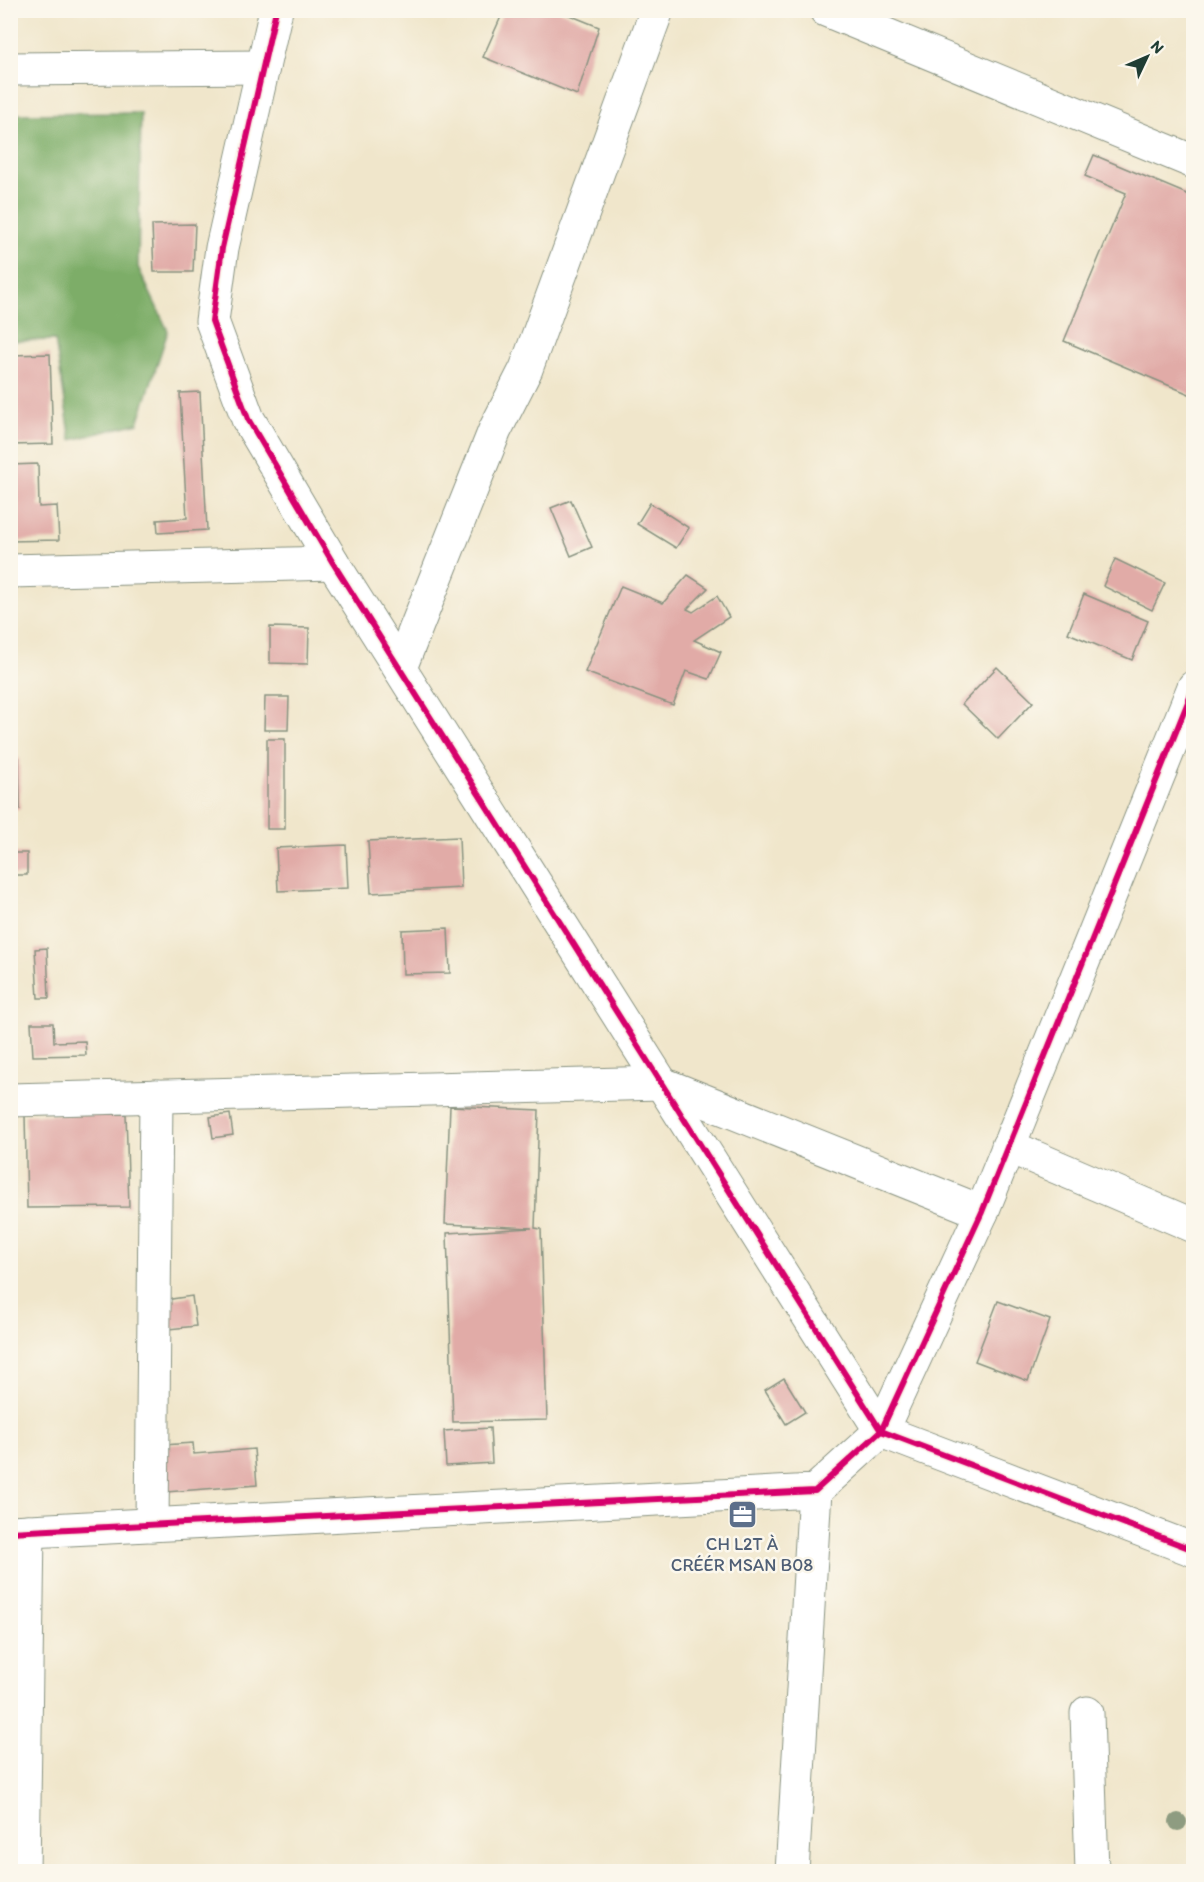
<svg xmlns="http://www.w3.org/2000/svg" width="1204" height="1882" viewBox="0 0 1204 1882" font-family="Itim,sans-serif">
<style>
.forest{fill:#7dad67;stroke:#4e754e;stroke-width:1.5}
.building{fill:#e1aba7}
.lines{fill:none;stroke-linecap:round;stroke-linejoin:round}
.street-casing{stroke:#889280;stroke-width:35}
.street{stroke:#fff;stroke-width:33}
.cycleway-casing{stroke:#fbf7ec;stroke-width:10}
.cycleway{stroke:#d6006c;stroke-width:6}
.tree{fill:#8e9c81}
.labels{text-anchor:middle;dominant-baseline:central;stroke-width:5;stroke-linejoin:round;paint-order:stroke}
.service-label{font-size:18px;fill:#4e5e75;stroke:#fbf7ec}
</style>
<rect width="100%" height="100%" fill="#fbf7ec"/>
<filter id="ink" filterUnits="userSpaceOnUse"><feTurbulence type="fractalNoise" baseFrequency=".0167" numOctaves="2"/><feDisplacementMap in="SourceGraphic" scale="12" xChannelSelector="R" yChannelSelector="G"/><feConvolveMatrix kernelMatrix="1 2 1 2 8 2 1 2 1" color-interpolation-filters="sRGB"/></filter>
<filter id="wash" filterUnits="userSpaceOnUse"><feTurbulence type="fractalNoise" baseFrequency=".008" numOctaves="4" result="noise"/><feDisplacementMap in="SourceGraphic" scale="24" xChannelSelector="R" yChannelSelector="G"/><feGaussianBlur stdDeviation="1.35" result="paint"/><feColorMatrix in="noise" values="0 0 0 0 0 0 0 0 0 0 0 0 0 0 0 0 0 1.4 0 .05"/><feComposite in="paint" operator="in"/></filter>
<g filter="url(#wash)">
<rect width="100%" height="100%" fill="#f0e6cb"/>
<!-- forest -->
<polygon class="forest" points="141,113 138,267 168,331 138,423 71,440 55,340 11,341 11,114"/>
<g id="blocks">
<!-- building -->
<g class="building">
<polygon points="504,10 557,10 599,27 577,95 483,57"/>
<polygon points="1094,155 1194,197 1194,396 1064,341 1126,193 1085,176"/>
<polygon points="195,224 193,272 154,272 152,225"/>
<polygon points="50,354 53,444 10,445 10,355"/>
<polygon points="200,392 207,530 158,533 157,520 187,518 180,393"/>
<polygon points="38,464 39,507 57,506 59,540 10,541 10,465"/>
<polygon points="571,500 592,547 571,556 551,508"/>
<polygon points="650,503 689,528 676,548 637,524"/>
<polygon points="1115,559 1165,583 1152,610 1103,586"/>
<polygon points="688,575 708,588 687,609 693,612 717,596 729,617 694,640 721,652 709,679 686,671 673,705 585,672 621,586 663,603"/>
<polygon points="1084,594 1148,621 1132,660 1068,633"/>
<polygon points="270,627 309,628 308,664 270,663"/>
<polygon points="997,667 1033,702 998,739 962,704"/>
<polygon points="265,697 289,697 288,730 264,730"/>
<rect x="267" y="739" width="18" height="90"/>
<polygon points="10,758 19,758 20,809 10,809"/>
<polygon points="459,837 461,888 371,893 368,841"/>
<polygon points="346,845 348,888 278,891 276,848"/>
<rect x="10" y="853" width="17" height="22"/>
<polygon points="448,928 450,973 403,974 402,930"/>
<polygon points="47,948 49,998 38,998 35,949"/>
<polygon points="31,1023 53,1023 54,1042 85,1041 86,1055 33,1056"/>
<polygon points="450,1106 539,1110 535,1228 541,1229 547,1420 453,1422 447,1233 532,1228 445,1224"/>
<polygon points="126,1114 129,1207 27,1208 25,1115"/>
<polygon points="230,1114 233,1135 213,1138 210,1117"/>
<polygon points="192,1296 196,1326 169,1329 165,1300"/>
<polygon points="998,1301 1050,1320 1028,1381 975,1361"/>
<polygon points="784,1378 805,1412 786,1424 765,1390"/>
<polygon points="490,1428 492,1463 446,1466 444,1431"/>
<polygon points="193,1443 194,1454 254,1449 257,1485 166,1492 163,1445"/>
</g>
</g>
</g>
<g filter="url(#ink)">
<use href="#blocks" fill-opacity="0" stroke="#889280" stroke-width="1.5"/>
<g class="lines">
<defs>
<g id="street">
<polyline points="276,10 222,248 212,321 248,419 333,563 881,1431 1194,1550"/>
<polyline points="826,10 1194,162"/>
<polyline points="10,69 263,67"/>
<polyline points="10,571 333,563"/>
<polyline points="400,668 495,430 526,369 657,10"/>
<polyline points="10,1100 660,1083 982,1212"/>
<polyline points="1008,1146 1194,1226"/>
<polyline points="152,1525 156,1096"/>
<polyline points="10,1532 815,1491 881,1431 982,1212 1194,687"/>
<polyline points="1087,1713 1092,1872"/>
<polyline points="23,1872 28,1531"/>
<polyline points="792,1872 815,1491"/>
</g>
</defs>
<!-- street casing -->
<use href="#street" class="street-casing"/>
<!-- street -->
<use href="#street" class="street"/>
<defs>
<g id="cycleway">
<polyline points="276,10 222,248 212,321 248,419 333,563 881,1431 1194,1550"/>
<polyline points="10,1532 815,1491 881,1431 982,1212 1194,687"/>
</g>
</defs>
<!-- cycleway casing -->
<use href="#cycleway" class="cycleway-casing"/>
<!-- cycleway -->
<use href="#cycleway" class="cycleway"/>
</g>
<!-- trees -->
<circle class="tree" cx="1178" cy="1822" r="9"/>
</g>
<!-- icons -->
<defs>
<symbol id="office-square" viewBox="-11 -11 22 22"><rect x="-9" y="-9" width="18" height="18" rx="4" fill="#5c6f8a" stroke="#fbf7ec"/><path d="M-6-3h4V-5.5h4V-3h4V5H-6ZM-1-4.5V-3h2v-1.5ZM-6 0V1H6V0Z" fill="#fff"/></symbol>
</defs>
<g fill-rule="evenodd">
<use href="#office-square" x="726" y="1498" width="33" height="33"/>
</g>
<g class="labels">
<!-- service labels -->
<g class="service-label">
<text x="742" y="1544">CH L2T À<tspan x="742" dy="21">CRÉÉR MSAN B08</tspan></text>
</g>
</g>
<!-- margin -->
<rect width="1204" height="1882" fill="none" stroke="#fbf7ec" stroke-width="36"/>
<!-- north arrow -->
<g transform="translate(1147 57) rotate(46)" stroke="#fbf7ec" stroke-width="4.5" paint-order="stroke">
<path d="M0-4.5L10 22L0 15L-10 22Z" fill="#1f3d34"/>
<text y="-9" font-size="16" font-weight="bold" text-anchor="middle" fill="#1f3d34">N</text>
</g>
</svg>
